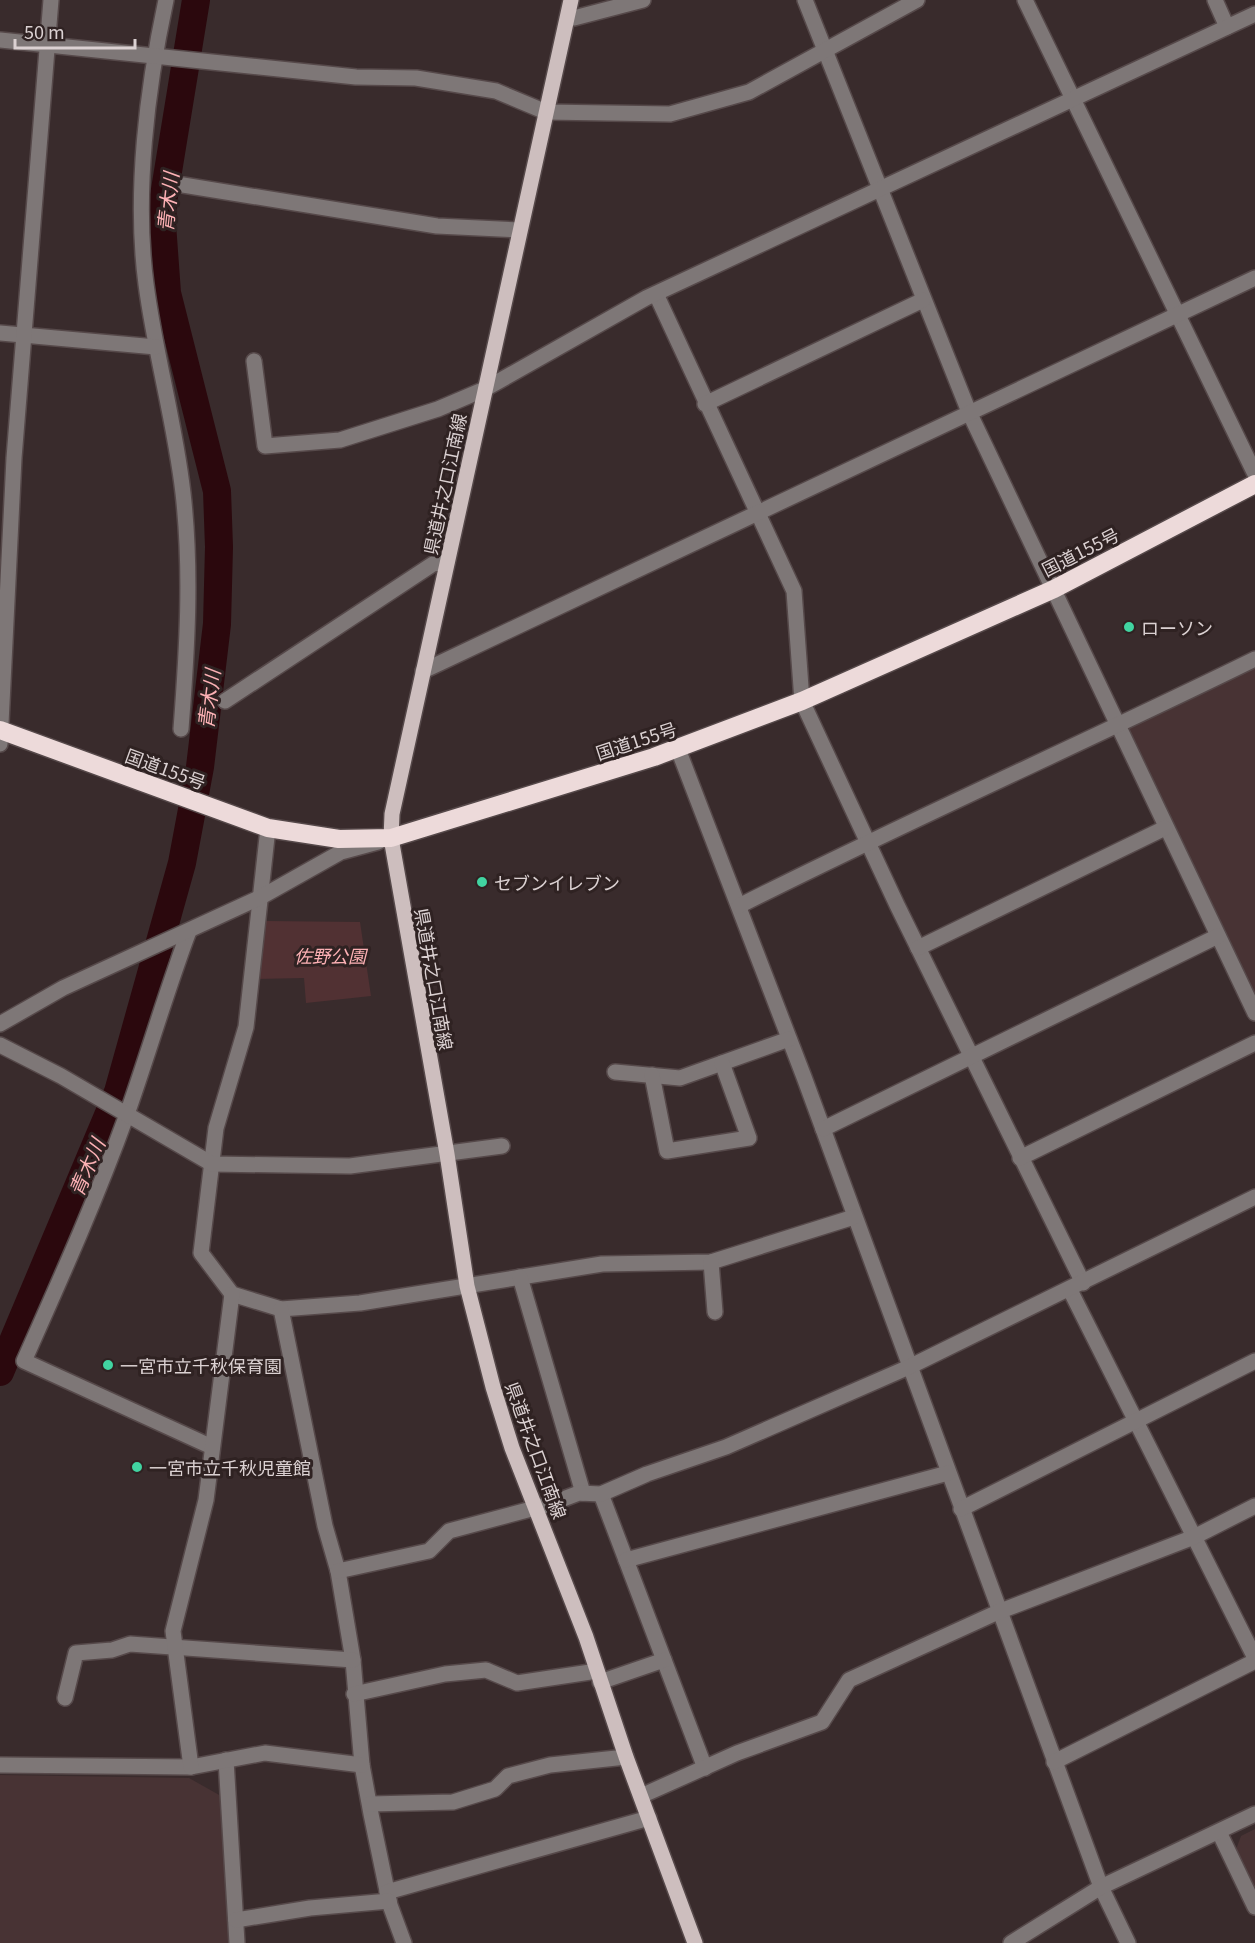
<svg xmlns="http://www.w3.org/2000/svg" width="1255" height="1943" viewBox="0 0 1255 1943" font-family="Georgia,'Noto Sans JP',serif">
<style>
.built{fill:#483334}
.green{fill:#513133}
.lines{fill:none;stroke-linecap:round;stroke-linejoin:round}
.river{stroke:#2b080d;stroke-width:28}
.minor-casing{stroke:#56494a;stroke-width:18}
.major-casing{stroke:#56494a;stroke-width:18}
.highway-casing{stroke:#56494a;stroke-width:21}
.minor{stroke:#7e7777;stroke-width:15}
.major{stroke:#cdbebe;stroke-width:15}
.highway{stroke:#eddada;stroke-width:18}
.poi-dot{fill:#41d4a1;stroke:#2f2222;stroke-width:2}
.labels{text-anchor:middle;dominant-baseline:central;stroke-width:6;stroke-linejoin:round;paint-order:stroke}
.street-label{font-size:18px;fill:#dbd1d2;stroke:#2f2222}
.poi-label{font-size:18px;fill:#dbd1d2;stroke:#2f2222;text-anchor:start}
.park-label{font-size:18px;font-style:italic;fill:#fcb0b4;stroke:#2f2222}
.water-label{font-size:20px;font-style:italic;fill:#fdb1b5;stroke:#2f2222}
</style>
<rect width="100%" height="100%" fill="#392b2c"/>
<!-- built -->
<g class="built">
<polygon points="1255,664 1255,998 1126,726"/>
<polygon points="0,1775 189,1778 221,1796 230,1943 0,1943"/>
<polygon points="1255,1829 1255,1893 1235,1852 1241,1836"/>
</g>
<!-- green -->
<polygon class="green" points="265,921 360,922 371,996 306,1003 304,978 255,979"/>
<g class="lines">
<!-- river -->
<polyline class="river" points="0,1372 118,1092 182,863 200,767 217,624 219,547 217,491 167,293 162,224 163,202 196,0"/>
<defs>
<g id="minor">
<path d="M166 0C147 88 134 194 146 284 155 354 175 422 183 493 192 572 187 651 181 729"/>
<polyline points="805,0 969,412 1255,1013"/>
<polyline points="1025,0 1255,474"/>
<polyline points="1215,0 1227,27"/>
<polyline points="569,15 574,18 643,0"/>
<polyline points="0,40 356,77 416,78 496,91 546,112 670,114 749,92 917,0"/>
<polyline points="183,185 437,226 519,230"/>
<polyline points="656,294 794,591 802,701 897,905 1083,1283"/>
<polyline points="0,333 156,347"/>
<polyline points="254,361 265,446 340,440 438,409 485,389 646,298 1255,14"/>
<polyline points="705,404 923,300"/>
<polyline points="423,671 1255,278"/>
<polyline points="225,701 433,564 447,562"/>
<polyline points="0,744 14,458 51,0"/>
<polyline points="678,749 804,1077 1101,1887 1128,1943"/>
<polyline points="268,828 246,1027 216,1128 201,1253 232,1294 281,1309 360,1303 602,1264 711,1262 854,1217"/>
<path d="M739 906C909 820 1084 743 1255 659"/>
<path d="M189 931C166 992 148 1055 126 1117 96 1200 60 1280 24 1361L212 1447"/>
<polyline points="918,948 1165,828"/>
<polyline points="0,1024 63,988 261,897 341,852 378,842"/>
<polyline points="0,1045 61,1076 212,1164 350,1166 502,1146"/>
<polyline points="615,1072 680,1078 789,1039"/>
<polyline points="652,1075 667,1151 749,1138 722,1063"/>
<polyline points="823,1129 1218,936"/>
<polyline points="1020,1158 1255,1043"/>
<polyline points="711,1262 715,1312"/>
<polyline points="520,1277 583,1493"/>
<polyline points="1070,1290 1255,1658"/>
<polyline points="281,1309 325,1526 338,1571 353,1660 362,1765 371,1814 390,1905 404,1943"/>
<polyline points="601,1494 705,1768"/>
<polyline points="961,1509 1255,1361"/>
<polyline points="626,1560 948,1473"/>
<polyline points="338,1571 429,1551 449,1531 550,1504 579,1493 601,1494 647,1474 726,1447 909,1367 1255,1197"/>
<polyline points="600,1682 664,1660"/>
<polyline points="354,1694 445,1674 486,1670 517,1683 597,1671"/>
<polyline points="65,1698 76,1653 112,1650 130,1644 353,1660"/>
<polyline points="226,1760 237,1943"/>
<polyline points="1054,1762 1255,1661"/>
<polyline points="0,1765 191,1767 265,1753 362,1765"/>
<polyline points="191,1767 173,1631 206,1500 232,1294"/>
<polyline points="641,1796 737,1753 822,1722 849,1680 998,1612 1194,1537 1255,1506"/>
<polyline points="370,1804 453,1802 495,1789 508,1776 550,1765 626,1757"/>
<polyline points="1219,1832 1255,1907"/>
<polyline points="387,1892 649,1818"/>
<polyline points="236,1920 310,1908 389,1901"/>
<polyline points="1011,1943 1101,1887 1255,1814"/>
</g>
<polyline id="major" points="571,0 392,814 391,838 447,1154 467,1286 493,1387 512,1448 586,1637 626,1757 695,1943"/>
<polyline id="highway" points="0,730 268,828 339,839 391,838 654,757 802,701 1054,589 1255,484"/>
</defs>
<!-- minor casing -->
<use href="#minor" class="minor-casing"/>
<!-- major casing -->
<use href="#major" class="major-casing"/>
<!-- highway casing -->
<use href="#highway" class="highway-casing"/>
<!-- minor -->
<use href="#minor" class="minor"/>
<!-- major -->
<use href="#major" class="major"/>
<!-- highway -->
<use href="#highway" class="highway"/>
</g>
<!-- markers -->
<g class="poi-dot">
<circle cx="1129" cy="627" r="6"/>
<circle cx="482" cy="882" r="6"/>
<circle cx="108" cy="1365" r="6"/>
<circle cx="137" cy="1467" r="6"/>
</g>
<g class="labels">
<!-- street labels -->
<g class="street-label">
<text transform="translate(444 484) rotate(-78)">県道井之口江南線</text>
<text transform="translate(1080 551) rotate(-27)">国道155号</text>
<text transform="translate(636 740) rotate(-18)">国道155号</text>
<text transform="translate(166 768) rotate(20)">国道155号</text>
<text transform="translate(435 979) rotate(80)">県道井之口江南線</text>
<text transform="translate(537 1450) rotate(70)">県道井之口江南線</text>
</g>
<!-- poi labels -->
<g class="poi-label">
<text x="1141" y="627">ローソン</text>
<text x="494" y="882">セブンイレブン</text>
<text x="120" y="1365">一宮市立千秋保育園</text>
<text x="149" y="1467">一宮市立千秋児童館</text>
</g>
<!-- park labels -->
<g class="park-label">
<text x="330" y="955">佐野公園</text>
</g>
<!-- water labels -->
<g class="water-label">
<text transform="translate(167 202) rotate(-84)">青木川</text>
<text transform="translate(208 699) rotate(-83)">青木川</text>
<text transform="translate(86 1167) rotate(-67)">青木川</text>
</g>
</g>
<!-- scale -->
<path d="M15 39v9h120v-9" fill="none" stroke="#dbd1d2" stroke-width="3"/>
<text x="24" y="39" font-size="18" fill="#dbd1d2" stroke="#2f2222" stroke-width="4.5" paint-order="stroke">50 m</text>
</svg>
